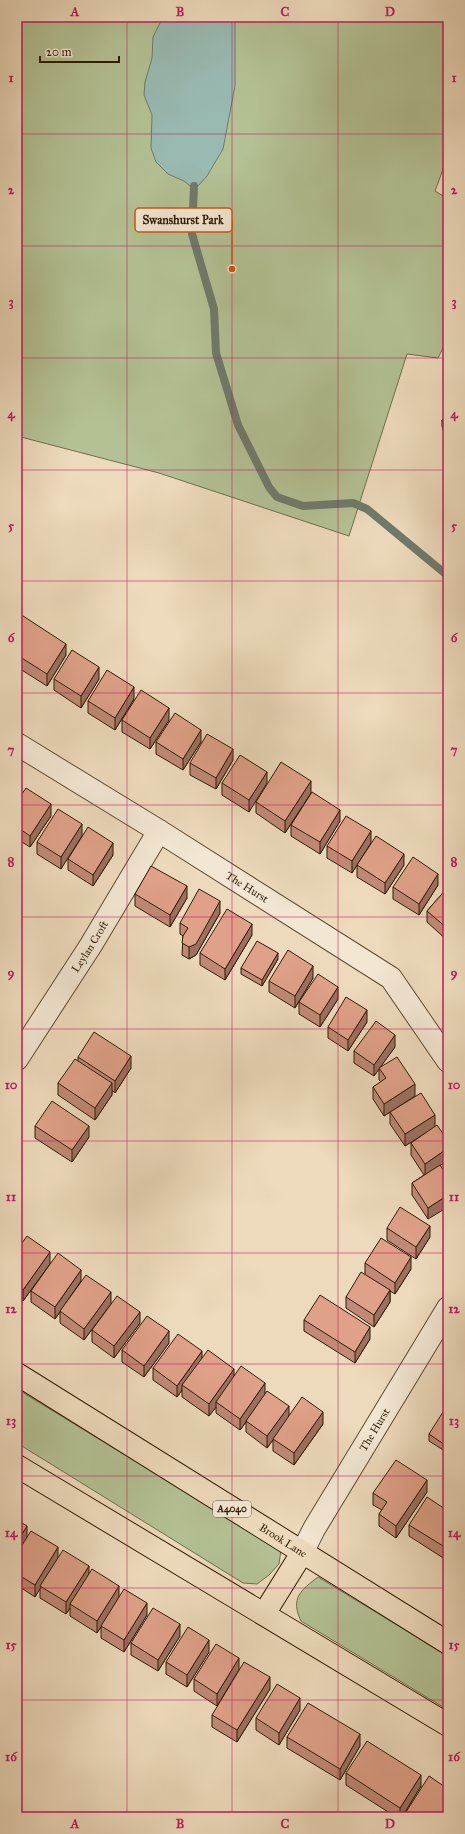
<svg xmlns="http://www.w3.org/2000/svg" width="465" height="1834" viewBox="0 0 465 1834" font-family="'IM FELL Great Primer',serif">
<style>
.green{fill:#b3c194;stroke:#726e4a}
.water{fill:#99bab2;stroke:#6f7a6b}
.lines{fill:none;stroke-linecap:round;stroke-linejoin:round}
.stream{stroke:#6f7a6b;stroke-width:8}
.street-casing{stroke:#5f4b2f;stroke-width:24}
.primary-casing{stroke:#301b00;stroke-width:24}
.street{stroke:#f3e7d3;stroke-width:22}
.primary{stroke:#eddabc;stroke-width:22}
.wall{fill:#c08a76;stroke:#301b00}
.shaded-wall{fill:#9c7160;stroke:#301b00}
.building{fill:#dfa189;stroke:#301b00}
.grid{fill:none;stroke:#c2185b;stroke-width:1;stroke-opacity:0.55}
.labels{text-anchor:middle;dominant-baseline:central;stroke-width:4;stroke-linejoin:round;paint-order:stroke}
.shield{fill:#f3e7d3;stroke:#6a583f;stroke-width:1}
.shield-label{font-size:10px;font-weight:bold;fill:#301b00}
.street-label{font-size:11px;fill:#301b00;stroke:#f3e7d3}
.leader{fill:none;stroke:#d6530b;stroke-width:1.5}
.callout-dot{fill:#d6530b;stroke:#f3e7d3;stroke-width:1.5}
.callout{fill:#f3e7d3;stroke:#d6530b;stroke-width:1.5}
.callout-label{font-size:12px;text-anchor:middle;font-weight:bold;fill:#301b00}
.neatline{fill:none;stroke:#c2185b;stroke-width:1.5}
.grid-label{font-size:13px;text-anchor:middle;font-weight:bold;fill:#c2185b}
</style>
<rect width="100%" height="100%" fill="#eddabc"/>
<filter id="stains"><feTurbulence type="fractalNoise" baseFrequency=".005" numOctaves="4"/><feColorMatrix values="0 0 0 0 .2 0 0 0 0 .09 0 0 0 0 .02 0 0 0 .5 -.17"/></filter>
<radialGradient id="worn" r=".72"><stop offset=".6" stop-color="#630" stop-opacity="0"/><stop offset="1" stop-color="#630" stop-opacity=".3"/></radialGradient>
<!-- green -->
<g class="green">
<polygon points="17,17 448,17 448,156 435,191 448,199 448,338 438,358 407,354 349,536 159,473 17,436"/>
<polygon points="17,1389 281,1550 279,1564 269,1575 257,1584 243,1583 17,1443"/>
<path d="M318 1577 448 1656V1710L301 1621C290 1598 301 1590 318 1577Z"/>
</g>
<!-- water -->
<polygon class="water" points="163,17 235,17 235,86 223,149 207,176 198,186 190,186 184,181 168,174 156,162 151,148 152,115 144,95 145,82 152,58 153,37"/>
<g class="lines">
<!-- stream -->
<polyline class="stream" points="194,186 192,234 214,309 216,353 238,425 269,487 277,497 303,506 353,503 367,509 448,576"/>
<defs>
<g id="street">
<path id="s1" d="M17 744 159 831 391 978 448 1061"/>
<path id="s2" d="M17 1059 91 945 159 831"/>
<path id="s3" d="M302 1553 314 1529 448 1308"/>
</g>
<g id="primary">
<path id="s4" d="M17 1374 448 1643"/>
<polyline points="17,1466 448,1725"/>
<polyline points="264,1614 302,1553"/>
</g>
</defs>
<!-- street casing -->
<use href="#street" class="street-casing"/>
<!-- primary casing -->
<use href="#primary" class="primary-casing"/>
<!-- street -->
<use href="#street" class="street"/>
<!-- primary -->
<use href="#primary" class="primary"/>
</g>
<!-- wall -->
<g class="wall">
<polygon points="448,380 448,397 447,396 447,385"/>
<polygon points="448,418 448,448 442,426 442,420"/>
<polygon points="448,461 448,479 445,476 445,465"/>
<polygon points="17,612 66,655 47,686 17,667"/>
<polygon points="54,679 99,679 81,708 54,690"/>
<polygon points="134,699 115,730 88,713 88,701"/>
<polygon points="122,720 169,720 150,749 122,732"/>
<polygon points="156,742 201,742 183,770 156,754"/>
<polygon points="233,760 216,789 190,775 190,763"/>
<polygon points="267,772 249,812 222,795 222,783"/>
<polygon points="17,782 21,796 51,816 30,847 17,839"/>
<polygon points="311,793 340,821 320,854 291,836 291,825 309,796 285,833 256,813 256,802"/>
<polygon points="82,824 61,869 37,854 37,842"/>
<polygon points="371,843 352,873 327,858 327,846"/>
<polygon points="113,855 93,886 68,870 68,859"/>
<polygon points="357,865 404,865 385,894 357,877"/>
<polygon points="438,885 419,915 393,899 393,887"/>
<polygon points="448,887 448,941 427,922 427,911"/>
<polygon points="135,894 187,898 170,927 135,906"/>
<polygon points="220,913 196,955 189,959 182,955 183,936 180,934 180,923"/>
<polygon points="252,935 225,980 200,965 200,953"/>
<polygon points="278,959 262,986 241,974 241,968"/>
<polygon points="313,978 295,1008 269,992 269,981"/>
<polygon points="338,999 320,1027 299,1014 299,1002"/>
<polygon points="367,1022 348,1051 328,1038 328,1027"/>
<polygon points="395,1047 380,1067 415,1096 384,1116 373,1099 373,1087 381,1082 379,1080 379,1069 374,1076 354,1063 354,1051"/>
<polygon points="78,1057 131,1068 115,1093 112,1090 112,1095 95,1120 58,1095 58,1083 78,1061"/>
<polygon points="390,1112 435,1126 448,1141 448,1160 440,1165 428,1219 412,1195 412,1183 424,1175 411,1155 411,1143 423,1134 405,1146 390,1124"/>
<polygon points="35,1126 89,1137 72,1162 35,1138"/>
<polygon points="387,1228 430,1237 416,1259 387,1240"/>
<polygon points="17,1250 50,1264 23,1301 17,1297"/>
<polygon points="365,1263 411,1269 395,1294 390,1291 390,1302 374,1327 346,1308 346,1297 365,1274"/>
<polygon points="81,1281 111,1304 84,1340 60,1323 60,1311 81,1282 55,1319 31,1302 31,1291"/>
<polygon points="304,1320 370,1339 355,1363 304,1331"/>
<polygon points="140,1323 114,1358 92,1342 92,1330"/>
<polygon points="169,1343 144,1377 122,1362 122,1350"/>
<polygon points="202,1358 234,1375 265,1393 289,1417 323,1424 294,1465 273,1451 273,1440 267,1448 246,1432 246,1422 240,1430 216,1413 216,1407 209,1416 182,1397 182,1390 177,1397 153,1380 153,1368"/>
<polygon points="448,1391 448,1412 444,1409 444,1398"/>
<polygon points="448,1415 448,1453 429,1441 429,1434"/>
<polygon points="427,1492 396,1538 379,1526 379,1514 382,1510 373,1505 373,1493"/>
<polygon points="448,1511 448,1561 409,1536 409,1525"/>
<polygon points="17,1520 27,1538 58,1558 89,1573 119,1598 97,1633 70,1616 70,1608 66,1614 40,1598 40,1587 35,1597 17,1585"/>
<polygon points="147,1615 124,1652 101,1638 101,1626"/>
<polygon points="180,1636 158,1671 131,1655 131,1643"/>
<polygon points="209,1652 187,1687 166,1674 166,1662"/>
<polygon points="239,1670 217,1706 194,1691 194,1679"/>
<polygon points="270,1689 237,1742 212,1727 212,1715"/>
<polygon points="300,1710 279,1745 256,1730 256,1718"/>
<polygon points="287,1737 360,1746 340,1780 287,1748"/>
<polygon points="346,1773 421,1786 402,1817 396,1817 346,1785"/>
<polygon points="406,1812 448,1817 406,1817"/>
</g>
<!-- shaded-wall -->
<g class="shaded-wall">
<polygon points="66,644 66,655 47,686 47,674"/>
<polygon points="99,667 99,679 81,708 81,696"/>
<polygon points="134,687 134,699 115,730 115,718"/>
<polygon points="169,708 169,720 150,749 150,738"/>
<polygon points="201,730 201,742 183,770 183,759"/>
<polygon points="233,749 233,760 216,789 216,778"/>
<polygon points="267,772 267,783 249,812 249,800"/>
<polygon points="311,781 311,793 285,833 285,821"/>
<polygon points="21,785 21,796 17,802 17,790"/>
<polygon points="51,804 51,816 30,847 30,836"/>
<polygon points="340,810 340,821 320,854 320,842"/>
<polygon points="82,824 82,836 61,869 61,857"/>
<polygon points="371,831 371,843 352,873 352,861"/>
<polygon points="113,843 113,855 93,886 93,875"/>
<polygon points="404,854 404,865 385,894 385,883"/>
<polygon points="438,874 438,885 419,915 419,904"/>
<polygon points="187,886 187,898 170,927 170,915"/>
<polygon points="220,901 220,913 196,955 189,959 189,947"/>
<polygon points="252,924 252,935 225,980 225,969"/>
<polygon points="278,953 278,959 262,986 262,980"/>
<polygon points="313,966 313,978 295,1008 295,996"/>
<polygon points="338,987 338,999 320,1027 320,1015"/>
<polygon points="367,1010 367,1022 348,1051 348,1040"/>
<polygon points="395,1035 395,1047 374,1076 374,1065"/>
<polygon points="131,1056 131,1068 115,1093 115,1081"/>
<polygon points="112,1083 112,1095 95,1120 95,1108"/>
<polygon points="415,1084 415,1096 384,1116 384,1104"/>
<polygon points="435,1115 435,1127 405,1146 405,1134"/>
<polygon points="89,1126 89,1137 72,1162 72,1150"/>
<polygon points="448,1148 448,1160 425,1176 425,1164"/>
<polygon points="448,1195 448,1207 428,1219 428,1208"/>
<polygon points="430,1226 430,1237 416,1259 416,1247"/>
<polygon points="18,1236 18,1247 17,1249 17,1237"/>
<polygon points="50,1252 50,1264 23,1301 23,1290"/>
<polygon points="411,1257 411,1269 395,1294 395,1283"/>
<polygon points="81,1270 81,1281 55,1319 55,1307"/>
<polygon points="390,1290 390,1302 374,1327 374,1315"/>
<polygon points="111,1292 111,1304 84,1340 84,1329"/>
<polygon points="140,1312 140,1323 114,1358 114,1346"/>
<polygon points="370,1327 370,1339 355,1363 355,1352"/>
<polygon points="169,1331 169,1343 144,1377 144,1366"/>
<polygon points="202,1351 202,1363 182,1385 182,1390 177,1397 177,1386"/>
<polygon points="234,1369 234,1380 216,1402 216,1407 209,1416 209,1404"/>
<polygon points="265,1383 265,1395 246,1421 246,1422 240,1430 240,1419"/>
<polygon points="289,1406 289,1418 267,1448 267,1436"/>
<polygon points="323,1412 323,1424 294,1465 294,1453"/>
<polygon points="427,1480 427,1492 396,1538 396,1526"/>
<polygon points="27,1526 27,1538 17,1553 17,1542"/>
<polygon points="58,1547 58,1559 35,1597 35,1585"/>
<polygon points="89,1566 89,1577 70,1604 70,1608 66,1614 66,1602"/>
<polygon points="119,1586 119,1598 97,1633 97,1621"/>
<polygon points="147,1603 147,1615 124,1652 124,1640"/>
<polygon points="180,1624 180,1636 158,1671 158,1660"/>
<polygon points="209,1640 209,1652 187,1687 187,1675"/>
<polygon points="239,1658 239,1670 217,1706 217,1694"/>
<polygon points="270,1677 270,1689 237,1742 237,1730"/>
<polygon points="300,1698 300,1710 279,1745 279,1733"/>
<polygon points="360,1734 360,1746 340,1780 340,1769"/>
<polygon points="421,1775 421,1786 402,1817 400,1817 400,1808"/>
</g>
<!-- building -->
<g class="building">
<polygon points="448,418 448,442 442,420"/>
<polygon points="448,461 448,468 445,465"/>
<polygon points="17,612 66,644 47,674 17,655"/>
<polygon points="72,650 99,667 81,696 54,679"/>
<polygon points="107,670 134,687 115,718 88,701"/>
<polygon points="141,690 169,708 150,738 122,720"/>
<polygon points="175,713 201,730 183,759 156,742"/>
<polygon points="207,734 233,749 216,778 190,763"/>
<polygon points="240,755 267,772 249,800 222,783"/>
<polygon points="281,762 311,781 285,821 256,802"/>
<polygon points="17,782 21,785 17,790"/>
<polygon points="26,788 51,804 30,836 17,827 17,801"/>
<polygon points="312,792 340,810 320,842 291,825"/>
<polygon points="58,809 82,824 61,857 37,842"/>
<polygon points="346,816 371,831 352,861 327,846"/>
<polygon points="88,827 113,843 93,875 68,859"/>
<polygon points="376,836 404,854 385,883 357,865"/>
<polygon points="413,857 438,874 419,904 393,887"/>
<polygon points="151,866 187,886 170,915 135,894"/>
<polygon points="448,887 448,929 427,911"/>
<polygon points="199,889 220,901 196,944 189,947 182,943 183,936 188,928 180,923"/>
<polygon points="227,909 252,924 225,969 200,953"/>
<polygon points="257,941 278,953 262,980 241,968"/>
<polygon points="288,950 313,966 295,996 269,981"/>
<polygon points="318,974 338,987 320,1015 299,1002"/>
<polygon points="346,997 367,1010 348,1040 328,1027"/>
<polygon points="376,1021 395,1035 374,1065 354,1051"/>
<polygon points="94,1032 131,1056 115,1081 78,1057"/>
<polygon points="397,1057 415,1084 384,1104 373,1087 386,1078 379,1068"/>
<polygon points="75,1059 112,1083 95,1108 58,1083"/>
<polygon points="421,1093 435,1115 405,1134 390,1112"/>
<polygon points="52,1101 89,1126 72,1150 35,1126"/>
<polygon points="437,1125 448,1141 448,1148 425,1164 411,1143"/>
<polygon points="440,1165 448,1177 448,1195 428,1208 412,1183"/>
<polygon points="400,1207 430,1226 416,1247 387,1228"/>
<polygon points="27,1236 50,1252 23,1290 17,1285 17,1250"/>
<polygon points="381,1238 411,1257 395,1283 365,1263"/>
<polygon points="58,1253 81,1270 55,1307 31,1291"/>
<polygon points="361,1272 390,1290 374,1315 346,1297"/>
<polygon points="86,1275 111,1292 84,1329 60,1311"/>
<polygon points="320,1295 370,1327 355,1352 304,1320"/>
<polygon points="117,1296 140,1312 114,1346 92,1330"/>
<polygon points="147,1316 169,1331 144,1366 122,1350"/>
<polygon points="178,1334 202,1351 177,1386 153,1368"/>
<polygon points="208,1350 234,1369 209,1404 182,1385"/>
<polygon points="241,1366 265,1383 240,1419 216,1402"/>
<polygon points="267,1391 289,1406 267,1436 246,1421"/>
<polygon points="448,1391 448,1401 444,1398"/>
<polygon points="302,1397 323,1412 294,1453 273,1439"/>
<polygon points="443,1412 448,1415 448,1447 429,1434"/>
<polygon points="396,1460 427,1480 396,1526 379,1514 387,1502 373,1493"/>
<polygon points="427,1497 448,1511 448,1549 409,1525"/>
<polygon points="17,1520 27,1526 17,1542"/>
<polygon points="31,1531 58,1547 35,1585 17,1574 17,1553"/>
<polygon points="63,1550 89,1566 66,1602 40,1586"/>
<polygon points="92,1569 119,1586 97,1621 70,1604"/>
<polygon points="124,1589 147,1603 124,1640 101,1626"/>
<polygon points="153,1608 180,1624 158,1660 131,1643"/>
<polygon points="188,1627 209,1640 187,1675 166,1662"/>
<polygon points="216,1644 239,1658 217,1694 194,1679"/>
<polygon points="244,1662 270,1677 237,1730 212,1715"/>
<polygon points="277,1684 300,1698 279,1733 256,1718"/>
<polygon points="308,1703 360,1734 340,1769 287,1737"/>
<polygon points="367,1741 421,1775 400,1808 346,1773"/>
<polygon points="429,1776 448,1789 448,1817 414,1817 406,1812"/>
</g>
<!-- grid -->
<path class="grid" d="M127 17V1817M232 17V1817M338 17V1817M17 134H448M17 246H448M17 358H448M17 470H448M17 581H448M17 693H448M17 805H448M17 917H448M17 1029H448M17 1141H448M17 1253H448M17 1364H448M17 1476H448M17 1588H448M17 1700H448"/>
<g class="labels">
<!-- shield labels -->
<rect class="shield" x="213" y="1501" width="38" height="16" rx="3"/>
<g class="shield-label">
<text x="232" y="1509">A4040</text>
</g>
<!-- street labels -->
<g class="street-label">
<text stroke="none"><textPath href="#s1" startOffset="271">The Hurst</textPath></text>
<text stroke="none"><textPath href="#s2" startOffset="134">Leylan Croft</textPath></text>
<text stroke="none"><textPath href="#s3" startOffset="143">The Hurst</textPath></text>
<text stroke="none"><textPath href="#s4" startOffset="314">Brook Lane</textPath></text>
</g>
</g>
<!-- callouts -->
<path class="leader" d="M232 269L232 220"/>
<circle class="callout-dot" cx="232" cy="269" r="4"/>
<rect class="callout" x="135" y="208" width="97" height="24" rx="4"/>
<g class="callout-label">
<text x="183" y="224">Swanshurst Park</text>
</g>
<!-- margin -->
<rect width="465" height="1834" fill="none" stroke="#eddabc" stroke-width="44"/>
<!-- scale -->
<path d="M40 56v6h79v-6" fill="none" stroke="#301b00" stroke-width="2"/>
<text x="46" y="56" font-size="12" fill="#301b00" stroke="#f3e7d3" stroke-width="3" paint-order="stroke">20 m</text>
<rect x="22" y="22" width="421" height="1790" class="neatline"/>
<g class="grid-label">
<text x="75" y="16">A</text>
<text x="180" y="16">B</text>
<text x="285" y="16">C</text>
<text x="390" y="16">D</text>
<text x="11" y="82">1</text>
<text x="454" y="82">1</text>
<text x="11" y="194">2</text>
<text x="454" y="194">2</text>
<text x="11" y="306">3</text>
<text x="454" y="306">3</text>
<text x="11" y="418">4</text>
<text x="454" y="418">4</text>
<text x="11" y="530">5</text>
<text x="454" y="530">5</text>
<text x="11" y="642">6</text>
<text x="454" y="642">6</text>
<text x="11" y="754">7</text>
<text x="454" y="754">7</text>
<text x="11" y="866">8</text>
<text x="454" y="866">8</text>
<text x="11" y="977">9</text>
<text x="454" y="977">9</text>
<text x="11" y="1089">10</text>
<text x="454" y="1089">10</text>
<text x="11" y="1201">11</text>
<text x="454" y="1201">11</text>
<text x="11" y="1313">12</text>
<text x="454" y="1313">12</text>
<text x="11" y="1425">13</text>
<text x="454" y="1425">13</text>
<text x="11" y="1537">14</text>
<text x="454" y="1537">14</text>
<text x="11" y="1649">15</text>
<text x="454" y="1649">15</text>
<text x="11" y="1761">16</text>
<text x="454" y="1761">16</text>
<text x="75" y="1828">A</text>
<text x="180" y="1828">B</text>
<text x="285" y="1828">C</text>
<text x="390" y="1828">D</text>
</g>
<rect width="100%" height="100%" filter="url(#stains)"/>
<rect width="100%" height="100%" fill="url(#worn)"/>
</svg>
